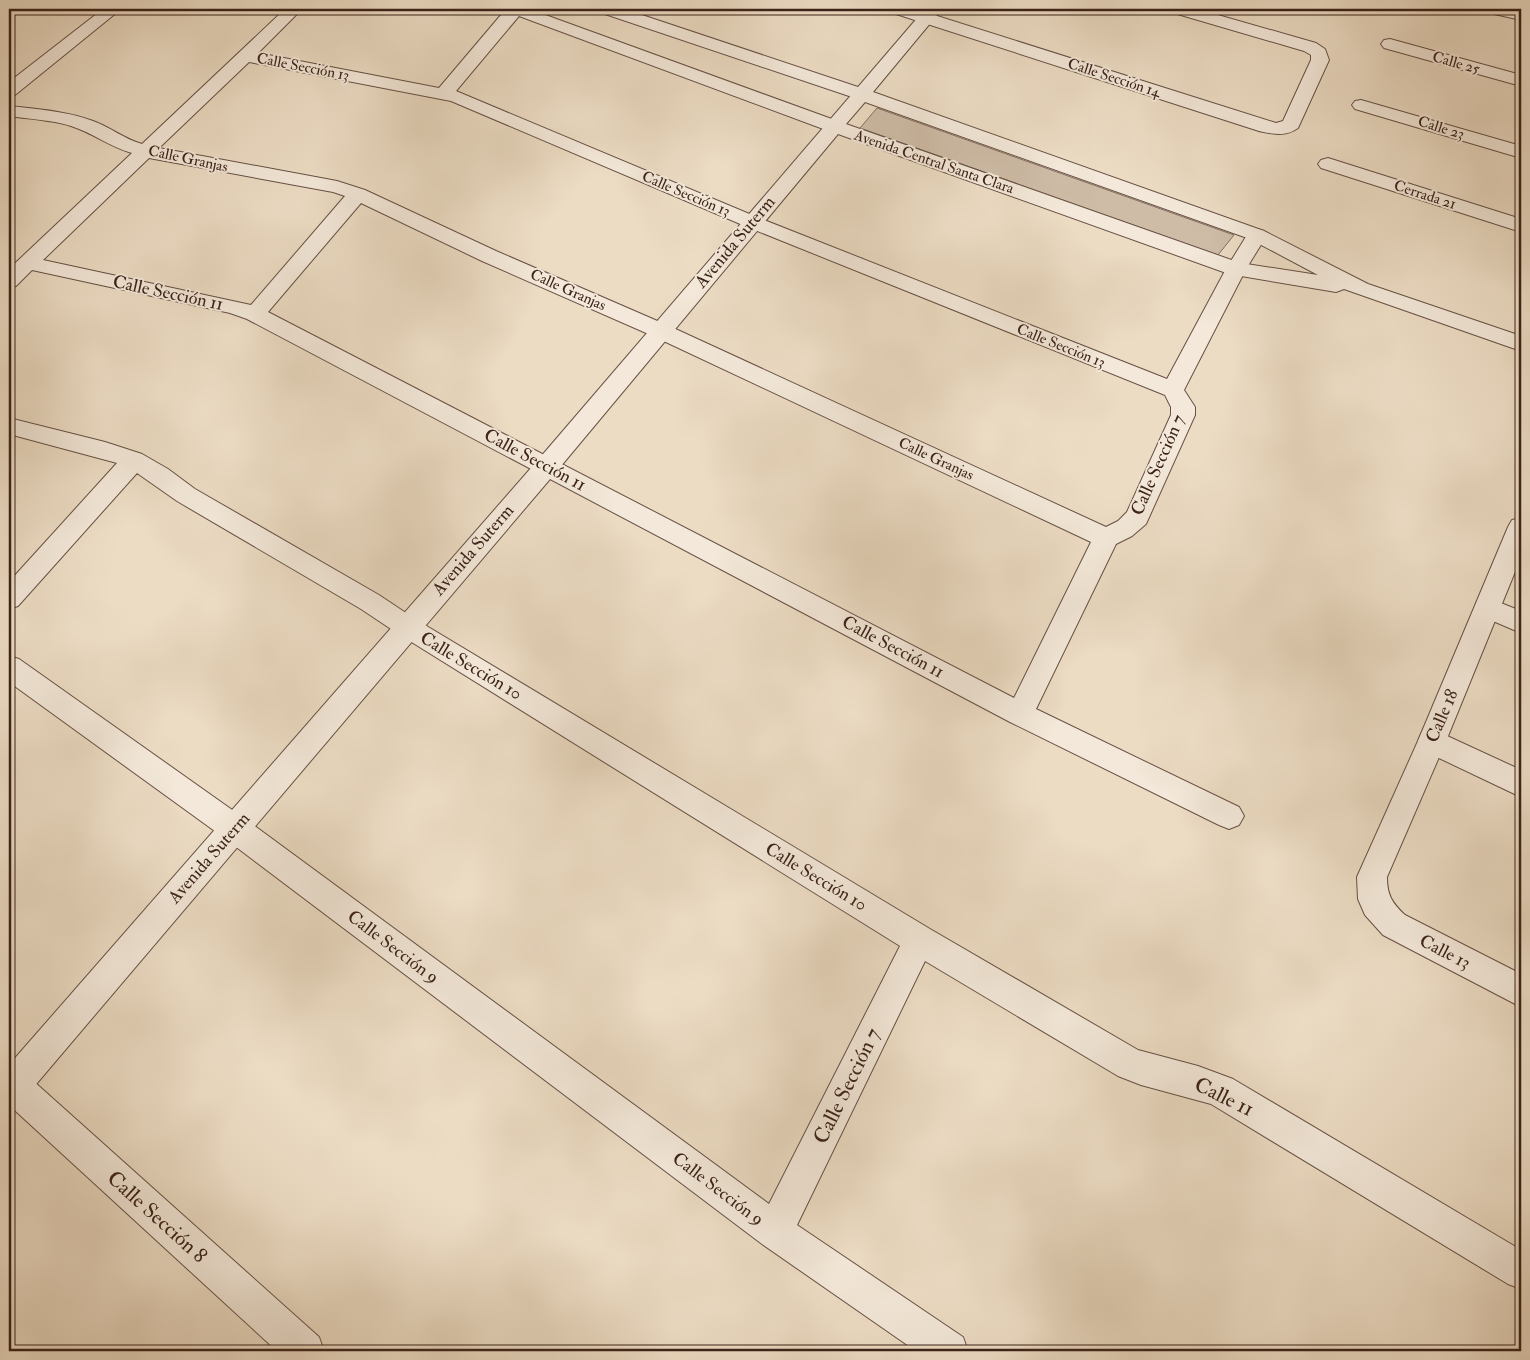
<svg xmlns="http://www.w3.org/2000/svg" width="1530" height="1360" viewBox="0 0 1530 1360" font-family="'IM FELL Double Pica',serif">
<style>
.green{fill:#cebca7;stroke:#846f60}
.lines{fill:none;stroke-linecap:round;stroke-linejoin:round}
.pedestrian-casing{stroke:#675044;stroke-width:2}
.minor-casing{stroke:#675044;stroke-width:2}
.tertiary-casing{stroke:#675044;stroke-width:2}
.pedestrian{fill:#f3e8d9;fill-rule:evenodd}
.minor{fill:#f3e8d9;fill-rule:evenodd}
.tertiary{fill:#f3e8d9;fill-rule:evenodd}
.labels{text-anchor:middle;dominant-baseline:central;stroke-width:4;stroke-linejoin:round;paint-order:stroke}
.far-street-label{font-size:15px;fill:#3b2219;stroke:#f3e8d9}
.street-label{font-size:18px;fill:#3b2219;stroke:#f3e8d9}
.near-street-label{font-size:21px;fill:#3b2219;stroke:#f3e8d9}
</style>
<rect width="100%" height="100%" fill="#ecdcc4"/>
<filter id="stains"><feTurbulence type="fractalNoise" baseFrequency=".004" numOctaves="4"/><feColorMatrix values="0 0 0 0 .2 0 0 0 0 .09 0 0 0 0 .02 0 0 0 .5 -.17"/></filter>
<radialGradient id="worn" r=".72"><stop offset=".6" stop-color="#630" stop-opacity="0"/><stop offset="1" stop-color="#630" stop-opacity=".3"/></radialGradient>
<!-- green -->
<polygon class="green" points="877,108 1234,235 1218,255 860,128"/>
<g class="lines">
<defs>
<g id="pedestrian">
<polygon points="1361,100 1521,146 1521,158 1355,109 1352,105 1355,101"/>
<polygon points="1488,598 1521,611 1521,633 1479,615 1475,608 1479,601"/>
<polygon points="1432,729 1521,770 1521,797 1422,750 1418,741 1422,732"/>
</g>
<g id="minor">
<polygon points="9,9 18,9 16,13 9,14"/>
<polygon points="103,9 121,9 15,95 9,96 9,82"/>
<path d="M285 9H302L258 53 439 88 506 9H529L840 122 842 126 840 130 833 132 826 130 519 16 456 91 759 218 1167 379 1226 269 1247 235 1250 231 1257 229 1264 231 1267 235 1246 269 1184 390 1195 407V415L1146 524 1132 536 1116 544 1036 709 1239 807 1244 816 1239 825 1229 829 1219 825 1010 722 247 319 230 313 32 270 16 286 9 288V269L132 153C110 147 93 133 71 126 52 120 29 119 9 116V106C37 109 66 111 93 121 110 127 124 139 142 144ZM249 62 451 101 745 226 1165 395 1171 407V415L1127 512 1118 521 1106 527 669 326 496 251 365 190 337 181 159 148ZM149 158 333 192 345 196 251 305 43 260ZM361 203 482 261 653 336 1091 542 1014 698 268 312Z"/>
<polygon points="600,9 624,9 867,90 870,94 867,98 861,99 855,98 602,13"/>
<path d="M891 9H915L1276 123 1283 121 1311 60V55L1304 51 1174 13 1172 9H1197L1316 43 1325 49 1329 60 1298 128C1286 137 1273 134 1259 131L893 13Z"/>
<polygon points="1488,9 1521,10 1521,20 1490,13"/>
<polygon points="1390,39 1521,75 1521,86 1384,48 1381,44 1384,40"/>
<polygon points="1328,158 1521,219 1521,232 1321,168 1318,164 1321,160"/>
<polygon points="9,418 105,442 142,454 168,469 195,489 379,595 415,619 930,929 1138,1050 1198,1066 1233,1079 1521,1250 1521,1289 1508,1284 1211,1104 1141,1085 1118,1076 925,961 797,1225 963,1337 968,1351 916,1351 762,1244 223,837 9,682 9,656 19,659 245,819 769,1204 900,946 397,633 361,609 177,501 137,473 18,606 9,609 9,582 117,463 9,434"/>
<path d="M1521 518V557L1446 741 1387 877C1387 895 1392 903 1405 915L1521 974V1007L1383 935 1365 915 1358 899 1357 877 1418 741 1508 527 1512 520Z"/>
<polygon points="9,1065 21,1070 319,1337 324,1351 277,1351 9,1105"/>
</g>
<path id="tertiary" d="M925 9H942L873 92 1264 231 1368 284 1521 336V351L1344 289 1336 292 1229 274 838 134 556 472 21 1102 9 1107V1065L538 460ZM865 102 1250 239 1318 275 1240 263 846 124Z"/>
</defs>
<!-- pedestrian casing -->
<use href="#pedestrian" class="pedestrian-casing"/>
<!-- minor casing -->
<use href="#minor" class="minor-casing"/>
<!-- tertiary casing -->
<use href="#tertiary" class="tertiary-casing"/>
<!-- pedestrian -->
<use href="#pedestrian" class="pedestrian"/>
<!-- minor -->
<use href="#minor" class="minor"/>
<!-- tertiary -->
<use href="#tertiary" class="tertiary"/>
</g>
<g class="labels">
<!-- far-street labels -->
<g class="far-street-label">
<text transform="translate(1456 63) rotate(16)">Calle 25</text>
<text transform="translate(303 67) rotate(11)">Calle Sección 13</text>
<text transform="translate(1114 78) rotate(18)">Calle Sección 14</text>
<text transform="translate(1441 128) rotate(17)">Calle 23</text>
<text transform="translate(188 159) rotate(12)">Calle Granjas</text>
<text transform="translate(934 162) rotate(19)">Avenida Central Santa Clara</text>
<text transform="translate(686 194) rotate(23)">Calle Sección 13</text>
<text transform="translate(1425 195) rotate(18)">Cerrada 21</text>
<text transform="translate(568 290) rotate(24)">Calle Granjas</text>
<text transform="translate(1061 346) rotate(22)">Calle Sección 13</text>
<text transform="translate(936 459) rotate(25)">Calle Granjas</text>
</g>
<!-- street labels -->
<g class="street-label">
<text transform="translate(735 242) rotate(-50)">Avenida Suterm</text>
<text transform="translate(168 293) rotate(12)">Calle Sección 11</text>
<text transform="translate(535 460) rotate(28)">Calle Sección 11</text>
<text transform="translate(1158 465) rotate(-66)">Calle Sección 7</text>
<text transform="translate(473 550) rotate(-49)">Avenida Suterm</text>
<text transform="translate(893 647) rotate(28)">Calle Sección 11</text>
<text transform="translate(471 666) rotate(31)">Calle Sección 10</text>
<text transform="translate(1442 716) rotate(-67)">Calle 18</text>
<text transform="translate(209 858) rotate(-49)">Avenida Suterm</text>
<text transform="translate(816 877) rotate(31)">Calle Sección 10</text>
<text transform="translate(393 947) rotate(37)">Calle Sección 9</text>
<text transform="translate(1445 952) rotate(27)">Calle 13</text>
<text transform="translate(718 1189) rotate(37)">Calle Sección 9</text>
</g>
<!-- near-street labels -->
<g class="near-street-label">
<text transform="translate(847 1086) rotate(-64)">Calle Sección 7</text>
<text transform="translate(1224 1097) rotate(26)">Calle 11</text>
<text transform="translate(157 1217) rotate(42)">Calle Sección 8</text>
</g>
</g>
<!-- margin -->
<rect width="1530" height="1360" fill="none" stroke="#ecdcc4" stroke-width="30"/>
<rect x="10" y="10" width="1510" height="1340" fill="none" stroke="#3b2219" stroke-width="2.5"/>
<rect x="15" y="15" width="1500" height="1330" fill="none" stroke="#3b2219"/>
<rect width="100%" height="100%" filter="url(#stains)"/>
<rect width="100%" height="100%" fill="url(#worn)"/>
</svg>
